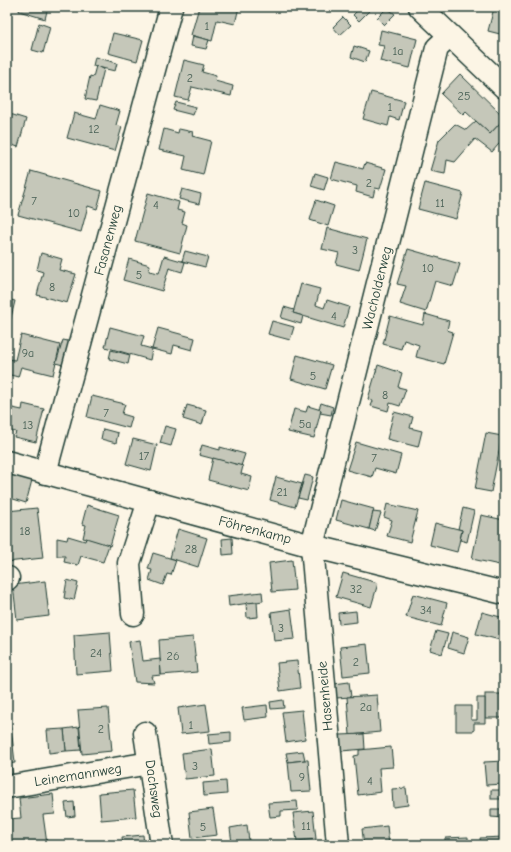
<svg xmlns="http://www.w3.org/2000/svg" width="511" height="852" viewBox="0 0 511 852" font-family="'Comic Neue',sans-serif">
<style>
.building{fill:#c5c7b9;stroke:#1f3d34}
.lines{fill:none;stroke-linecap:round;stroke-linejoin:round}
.minor-casing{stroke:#1f3d34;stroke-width:25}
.minor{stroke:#fcf5e5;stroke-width:22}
.labels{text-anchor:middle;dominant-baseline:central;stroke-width:4;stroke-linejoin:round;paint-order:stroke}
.number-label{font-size:12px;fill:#486055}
.street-label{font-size:14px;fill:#1f3d34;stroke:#fcf5e5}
</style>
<rect width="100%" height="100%" fill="#fcf5e5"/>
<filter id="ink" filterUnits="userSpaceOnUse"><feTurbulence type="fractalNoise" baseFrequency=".025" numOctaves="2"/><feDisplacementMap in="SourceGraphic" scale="8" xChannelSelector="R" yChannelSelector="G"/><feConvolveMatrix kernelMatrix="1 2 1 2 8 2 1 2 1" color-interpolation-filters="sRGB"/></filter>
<g filter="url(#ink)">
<!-- building -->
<g class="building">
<polygon points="20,7 48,7 45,19 19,11"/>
<polygon points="199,7 239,7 235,24 217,20 212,41 191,35"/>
<polygon points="307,7 320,7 314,13"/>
<polygon points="353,7 373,7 359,21 353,15 357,11"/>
<polygon points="387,8 395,14 384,25 377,18"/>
<polygon points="494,8 504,10 504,35 488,31"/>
<polygon points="343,17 351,25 340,35 333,27"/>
<polygon points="39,23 50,27 43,53 32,50"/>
<polygon points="381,30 417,39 410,68 380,61 384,46 378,45"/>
<polygon points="113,33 143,40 137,61 108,53"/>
<polygon points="193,36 209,40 206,49 191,46"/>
<polygon points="354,46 369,51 365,62 351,57"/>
<polygon points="95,57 117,63 115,71 93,66"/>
<polygon points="184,60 204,65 202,72 216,76 215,81 233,86 231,96 192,87 188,100 175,97"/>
<polygon points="96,66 104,69 96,101 85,99 90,76 93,77"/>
<polygon points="460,74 504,117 504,119 490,134 466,112 463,115 441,94"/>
<polygon points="371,92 404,101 399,120 390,117 388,126 363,119"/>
<polygon points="176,102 196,107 193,115 173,110"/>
<polygon points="100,105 120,111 116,125 122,127 115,151 67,138 74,113 96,119"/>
<polygon points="10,114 26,119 18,147 7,143 7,124"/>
<polygon points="476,121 490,134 502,121 504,123 504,138 492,152 475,139 455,162 447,160 445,174 430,171 439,140 455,124 466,130"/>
<polygon points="164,129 178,133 179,129 193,132 192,136 211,141 203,175 183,170 186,156 159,150"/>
<polygon points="336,162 363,169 365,163 386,169 380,189 375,188 373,197 356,192 357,186 331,179"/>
<polygon points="31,171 102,191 97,209 88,206 81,232 18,215"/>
<polygon points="315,173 328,177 324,190 311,186"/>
<polygon points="425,183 463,193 456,219 418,209"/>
<polygon points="182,189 201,194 199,204 179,199"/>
<polygon points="148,193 179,202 177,210 185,212 182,223 187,225 180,253 135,241"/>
<polygon points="316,200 334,206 328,226 310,220"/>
<polygon points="327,228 367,239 359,270 336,264 339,253 322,249"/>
<polygon points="408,249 460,264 453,286 435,281 426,312 400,304 406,286 397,284"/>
<polygon points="185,251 208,257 205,267 182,261"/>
<polygon points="41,253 62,259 59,270 76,274 67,303 37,295 43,272 37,270"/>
<polygon points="164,256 185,262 182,272 169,268 162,291 123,280 129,259 150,265 149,271 159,273"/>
<polygon points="301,284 320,289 316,305 324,308 327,300 349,307 343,328 293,313"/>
<polygon points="7,299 15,301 9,326 7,326"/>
<polygon points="284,307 294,310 293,313 303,316 301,324 281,318"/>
<polygon points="425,314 449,321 447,330 453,332 444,364 416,357 419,345 404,340 401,349 383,344 390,316 423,325"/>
<polygon points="272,321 294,327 290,340 268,334"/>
<polygon points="110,327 144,336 141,346 152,349 150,360 105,347"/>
<polygon points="158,328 195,338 192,350 174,345 172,354 152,349"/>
<polygon points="21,335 60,345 53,375 21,367 18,377 7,374 7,359 15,360"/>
<polygon points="63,340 73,342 66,366 56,363"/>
<polygon points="111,350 130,355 128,364 109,359"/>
<polygon points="297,355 332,365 325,389 291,379"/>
<polygon points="378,365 402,373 398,387 406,389 400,406 390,403 388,411 371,406 373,401 368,399"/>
<polygon points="92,396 125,404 122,414 132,417 129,428 87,417"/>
<polygon points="321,403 333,407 331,415 320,413 321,410 319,409"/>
<polygon points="23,404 44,409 36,442 14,437 16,432 7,430 7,411 8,407 22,410"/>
<polygon points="187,405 206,410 202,425 183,419"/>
<polygon points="308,406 321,410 314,438 288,432 294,409 306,412"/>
<polygon points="394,412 413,417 410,428 422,431 418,447 387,439"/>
<polygon points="165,426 176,429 171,446 160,443"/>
<polygon points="103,429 118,433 116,443 101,439"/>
<polygon points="486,433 502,436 491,492 475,489"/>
<polygon points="133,439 157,445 151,471 126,464"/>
<polygon points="356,442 401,455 396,474 375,468 372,477 347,470"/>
<polygon points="202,445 220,450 220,447 245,454 241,466 199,455"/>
<polygon points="213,458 243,466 241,474 252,477 249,491 208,480"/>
<polygon points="7,473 32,480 26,503 7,497"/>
<polygon points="305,475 313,477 307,500 298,498"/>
<polygon points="276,477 302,484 295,507 270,500"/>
<polygon points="341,500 374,509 369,529 336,520"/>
<polygon points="387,504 418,511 410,542 387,536 392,520 384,517"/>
<polygon points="87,505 119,515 110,546 83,538 86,525 82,524"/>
<polygon points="37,508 43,558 7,562 7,541 9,541 7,526 7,511"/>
<polygon points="463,508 474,511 467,542 460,540 462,530 458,529"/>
<polygon points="373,512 381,513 375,531 369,529"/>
<polygon points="481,515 504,520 504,566 472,559"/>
<polygon points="435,523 462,530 457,552 430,545"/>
<polygon points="178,529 207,538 198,567 170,558"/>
<polygon points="68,536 85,541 86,538 109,545 103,562 81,556 78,565 64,562 65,556 57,556 57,538 67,540"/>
<polygon points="232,538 233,554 223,555 222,539"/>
<polygon points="153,553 176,560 171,575 167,574 163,585 149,580 152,570 148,569"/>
<polygon points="292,560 295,590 272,592 269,563"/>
<polygon points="343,573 378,583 371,607 336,597"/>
<polygon points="67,580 78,583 74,600 64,598"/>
<polygon points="45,581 49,616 17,620 13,585"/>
<polygon points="262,592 263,601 229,606 228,596"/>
<polygon points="413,594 447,603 441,626 406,617"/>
<polygon points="257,602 258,617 247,618 246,603"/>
<polygon points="291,609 295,639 274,641 271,612"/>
<polygon points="356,611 357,622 339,624 338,613"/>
<polygon points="482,612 504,618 504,641 476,634"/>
<polygon points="436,631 448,634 442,654 430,650"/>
<polygon points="110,632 113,671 76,674 74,635"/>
<polygon points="452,632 469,637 464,653 448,648"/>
<polygon points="193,637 197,672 161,675 159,640"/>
<polygon points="140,640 143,661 160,659 161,675 152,676 154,683 135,682 129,642"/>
<polygon points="367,644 370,673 343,676 340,647"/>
<polygon points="297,661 300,688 280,691 277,663"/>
<polygon points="349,682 351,697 336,698 334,684"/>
<rect x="485" y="694" width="19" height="24"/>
<polygon points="377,695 380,732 350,735 347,697"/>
<polygon points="477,698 485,698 485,723 474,723 474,731 456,731 456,706 471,706 471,720 477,720"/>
<polygon points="283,700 284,708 271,709 270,702"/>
<polygon points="206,704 210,731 181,734 178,708"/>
<polygon points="267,705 268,717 244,720 242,708"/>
<polygon points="7,708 8,708 12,736 7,737"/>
<polygon points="108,708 112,751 82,754 78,710"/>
<polygon points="302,710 305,739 286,742 282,712"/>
<polygon points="79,727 81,750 66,751 64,729"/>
<polygon points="64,729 66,751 49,753 47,730"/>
<polygon points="231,732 231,742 209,744 208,734"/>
<polygon points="364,734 365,749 341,751 340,735"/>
<polygon points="12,736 15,763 7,764 7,737"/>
<polygon points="391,747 393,767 379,768 381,792 358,795 354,756 359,755 359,750"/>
<polygon points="212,749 215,776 185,779 182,753"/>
<polygon points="303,751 305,760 288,762 286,753"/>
<polygon points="305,760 308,760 311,791 291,792 288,762"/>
<polygon points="504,761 504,784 486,785 484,762"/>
<polygon points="11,763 13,776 7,777 7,764"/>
<polygon points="226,781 227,794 204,796 203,783"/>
<polygon points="406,788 408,805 393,807 392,789"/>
<polygon points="133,790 136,817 101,820 99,793"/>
<rect x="491" y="790" width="13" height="9"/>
<polygon points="53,794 55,814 43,815 47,844 7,845 7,819 21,818 19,798"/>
<polygon points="297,801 298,810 281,811 281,816 270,817 268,803"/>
<polygon points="74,802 75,816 67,817 65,803"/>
<polygon points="213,809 217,835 192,838 189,812"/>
<polygon points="491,809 504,809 504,818 491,817"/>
<polygon points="313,811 316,839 297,841 293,813"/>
<polygon points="247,825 249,841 232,843 230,828"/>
<polygon points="387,826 389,845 364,845 362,829"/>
<polygon points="143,835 144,845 123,845 122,837"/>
<polygon points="468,837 468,845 445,845 445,838"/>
<polygon points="504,837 504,845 481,845 480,838"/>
</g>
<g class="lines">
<defs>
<g id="minor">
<polyline points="420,7 504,87"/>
<polyline points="7,462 312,546 504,593"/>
<polyline points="45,473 171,7"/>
<polyline points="7,579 8,578"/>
<polyline points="133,614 129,563 149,501"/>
<polyline points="145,733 162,845"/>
<polyline points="7,787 150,763"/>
<polyline points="338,845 312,546 437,48 450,36"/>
</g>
</defs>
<!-- minor casing -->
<use href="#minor" class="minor-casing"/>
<!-- minor -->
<use href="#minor" class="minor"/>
</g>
</g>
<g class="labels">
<!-- number labels -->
<g class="number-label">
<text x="207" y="26">1</text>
<text x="398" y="51">1a</text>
<text x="190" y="78">2</text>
<text x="464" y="96">25</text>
<text x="390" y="107">1</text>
<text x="94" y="129">12</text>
<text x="369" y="183">2</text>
<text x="34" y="201">7</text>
<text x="440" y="203">11</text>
<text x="156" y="205">4</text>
<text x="74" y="213">10</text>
<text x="355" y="250">3</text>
<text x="428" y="268">10</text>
<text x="139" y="275">5</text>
<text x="52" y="287">8</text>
<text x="334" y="316">4</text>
<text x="28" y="353">9a</text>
<text x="313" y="376">5</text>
<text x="385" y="395">8</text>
<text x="106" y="413">7</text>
<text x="305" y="424">5a</text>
<text x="28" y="425">13</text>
<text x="144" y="456">17</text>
<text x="374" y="458">7</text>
<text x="282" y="492">21</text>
<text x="25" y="531">18</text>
<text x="191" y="549">28</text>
<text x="356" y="589">32</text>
<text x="426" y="610">34</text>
<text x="281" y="628">3</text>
<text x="96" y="653">24</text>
<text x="173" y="656">26</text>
<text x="356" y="662">2</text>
<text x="366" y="707">2a</text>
<text x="191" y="725">1</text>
<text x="101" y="729">2</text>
<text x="195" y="766">3</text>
<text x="302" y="777">9</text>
<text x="370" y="781">4</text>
<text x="306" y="826">11</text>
<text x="203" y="827">5</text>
</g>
<!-- street labels -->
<g class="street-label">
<text transform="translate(108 240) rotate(-75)">Fasanenweg</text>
<text transform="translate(377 288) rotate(-76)">Wacholderweg</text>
<text transform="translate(255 530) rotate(15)">Föhrenkamp</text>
<text transform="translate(325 696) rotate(-95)">Hasenheide</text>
<text transform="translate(78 775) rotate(-9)">Leinemannweg</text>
<text transform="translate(154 789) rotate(82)">Dachsweg</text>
</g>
</g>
<!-- margin -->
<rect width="511" height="852" fill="none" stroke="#fcf5e5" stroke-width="24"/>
<rect x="12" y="12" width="487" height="828" fill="none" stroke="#1f3d34" stroke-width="1.5" filter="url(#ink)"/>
</svg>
